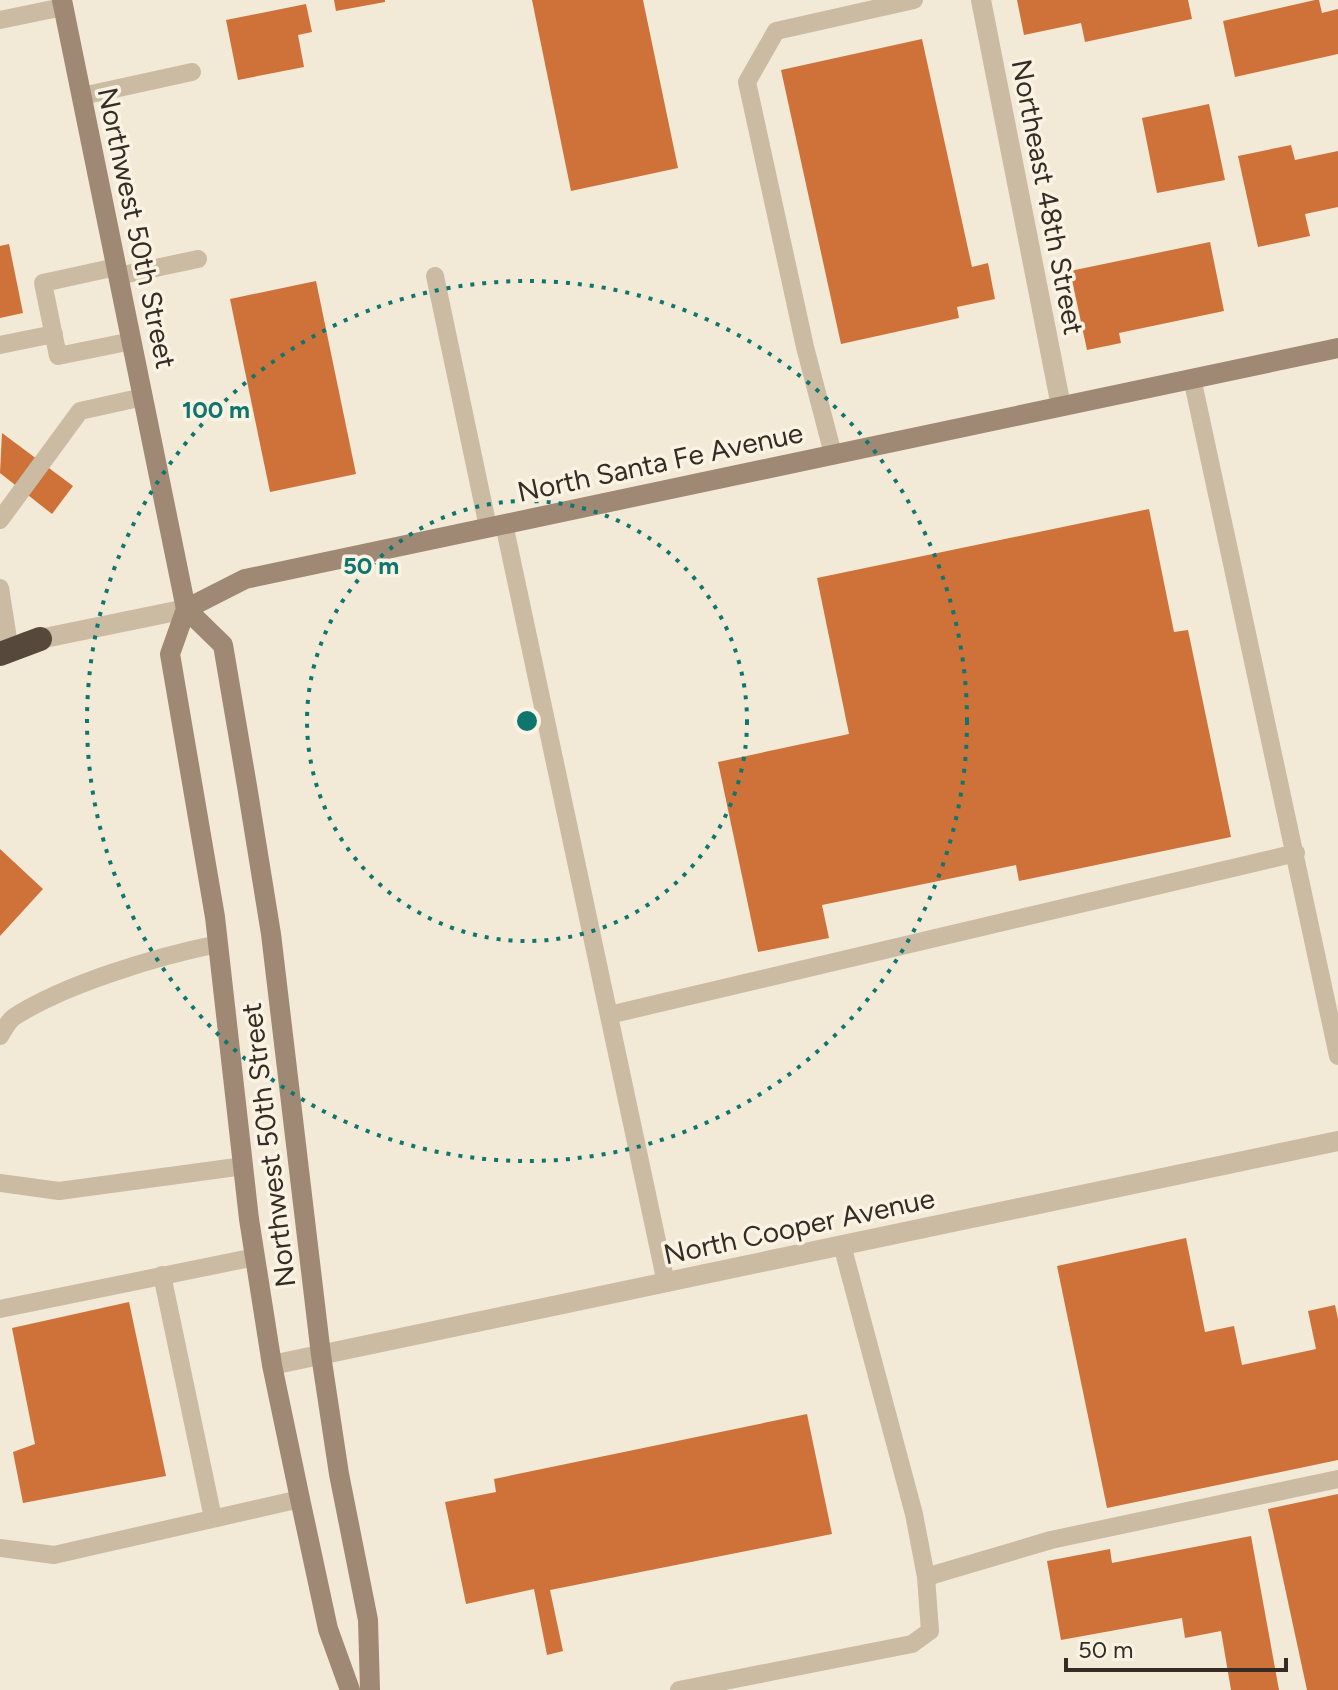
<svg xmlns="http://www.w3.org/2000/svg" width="1338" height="1690" viewBox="0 0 1338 1690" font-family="Figtree,sans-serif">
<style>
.building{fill:#ce7239}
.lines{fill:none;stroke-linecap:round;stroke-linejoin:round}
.service{stroke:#cbbba2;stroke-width:18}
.minor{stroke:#cbbba2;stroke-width:20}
.secondary{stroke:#9f8974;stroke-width:20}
.motorway{stroke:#57483c;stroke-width:24}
.ring{fill:none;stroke:#0f766e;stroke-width:4;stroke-dasharray:4 8}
.labels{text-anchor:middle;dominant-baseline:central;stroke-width:7;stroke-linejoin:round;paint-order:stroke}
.street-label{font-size:28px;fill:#352c25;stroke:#faf3e3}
.centre{fill:#0f766e;stroke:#faf3e3;stroke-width:4}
.ring-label{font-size:24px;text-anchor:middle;font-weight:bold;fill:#0f766e;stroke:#faf3e3;stroke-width:7;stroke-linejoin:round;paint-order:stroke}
</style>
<rect width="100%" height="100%" fill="#f2e9d7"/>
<!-- building -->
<g class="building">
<polygon points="334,0 385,0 385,2 336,11"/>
<polygon points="532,0 643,0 678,168 571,191"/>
<polygon points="1017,0 1188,0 1192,19 1085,42 1081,23 1024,35"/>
<polygon points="1315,0 1319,0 1322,13 1338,9 1338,54 1235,77 1223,21"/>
<polygon points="306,4 312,32 298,35 304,67 238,80 226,20"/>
<polygon points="922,39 972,267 988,263 995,299 957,307 959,318 841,344 781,70"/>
<polygon points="1209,104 1225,180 1157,193 1142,118"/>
<polygon points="1291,145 1295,160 1338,151 1338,207 1305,214 1310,236 1258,247 1238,156"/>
<polygon points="1210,242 1224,311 1119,333 1121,343 1087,350 1070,271"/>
<polygon points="9,244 23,313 0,318 0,246"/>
<polygon points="316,281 356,474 270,492 230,299"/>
<polygon points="2,433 73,486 52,514 0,473"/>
<polygon points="1149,509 1174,632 1188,630 1231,837 1019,881 1016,865 822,905 829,938 758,952 718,762 849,734 817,578"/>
<polygon points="0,849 43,889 0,936"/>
<polygon points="1186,1238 1205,1332 1234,1326 1242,1365 1316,1349 1308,1311 1335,1305 1338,1319 1338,1460 1107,1508 1057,1266"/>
<polygon points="129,1302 166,1476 23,1503 13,1452 35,1444 12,1328"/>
<polygon points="807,1414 832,1534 550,1590 563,1651 547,1655 534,1589 466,1604 445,1502 496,1492 494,1479"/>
<polygon points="1338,1494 1338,1690 1307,1690 1268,1509"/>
<polygon points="1251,1536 1279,1690 1231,1690 1221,1631 1185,1638 1182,1618 1061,1640 1047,1561 1110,1549 1112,1563"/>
</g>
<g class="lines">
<!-- service -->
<g class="service">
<polyline points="0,20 63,7"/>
<polyline points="82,96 192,72"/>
<polyline points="116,267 43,283 58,356 132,341"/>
<polyline points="118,276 198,259"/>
<polyline points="435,276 488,527"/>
<polyline points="0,345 54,334"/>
<polyline points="1192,378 1338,1056"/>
<polyline points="833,454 805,347 747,82 776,31 914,0"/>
<polyline points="0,520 80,411 143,397"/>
<polyline points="504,524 666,1283"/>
<polyline points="0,588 9,645"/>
<polyline points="609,1015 1296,853"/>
<path d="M0 1036C4 1030 8 1021 14 1017 65 984 158 956 218 944"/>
<polyline points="0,1183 59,1191 244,1166"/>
<polyline points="842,1245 914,1514 926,1577 1051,1540 1338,1479"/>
<polyline points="162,1275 213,1518"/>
<polyline points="0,1309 255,1257"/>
<polyline points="0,1548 54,1555 300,1499"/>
<polyline points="679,1690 912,1644 930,1631 926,1577"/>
</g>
<!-- minor -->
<g class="minor">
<polyline points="981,0 1061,406"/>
<polyline points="25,642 186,609"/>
<polyline points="272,1365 1338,1141"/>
</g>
<!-- secondary -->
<g class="secondary">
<polyline points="62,0 186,609 170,654 215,917 249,1219 272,1365 300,1499 328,1629 350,1690"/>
<polyline points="186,609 245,579 1338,348"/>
<polyline points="186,609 223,645 247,786 271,934 321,1355 339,1474 368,1620 370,1690"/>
</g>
<!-- motorway -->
<polyline class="motorway" points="0,654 40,639"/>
</g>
<!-- distance rings -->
<g class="ring">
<circle cx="527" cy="721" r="220"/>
<circle cx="527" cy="721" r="440"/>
</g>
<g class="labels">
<!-- street labels -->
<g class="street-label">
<text transform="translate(1048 197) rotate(79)">Northeast 48th Street</text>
<text transform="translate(137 228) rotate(78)">Northwest 50th Street</text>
<text transform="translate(660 462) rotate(-12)">North Santa Fe Avenue</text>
<text transform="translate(268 1145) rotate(-97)">Northwest 50th Street</text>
<text transform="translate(799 1226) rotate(-12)">North Cooper Avenue</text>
</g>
</g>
<circle cx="527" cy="721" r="12" class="centre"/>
<g class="ring-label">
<text x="216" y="418">100 m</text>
<text x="371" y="574">50 m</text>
</g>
<!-- scale -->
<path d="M1066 1658v12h220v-12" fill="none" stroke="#352c25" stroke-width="4"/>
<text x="1078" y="1658" font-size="24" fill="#352c25" stroke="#faf3e3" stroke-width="6" paint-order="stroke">50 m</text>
</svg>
